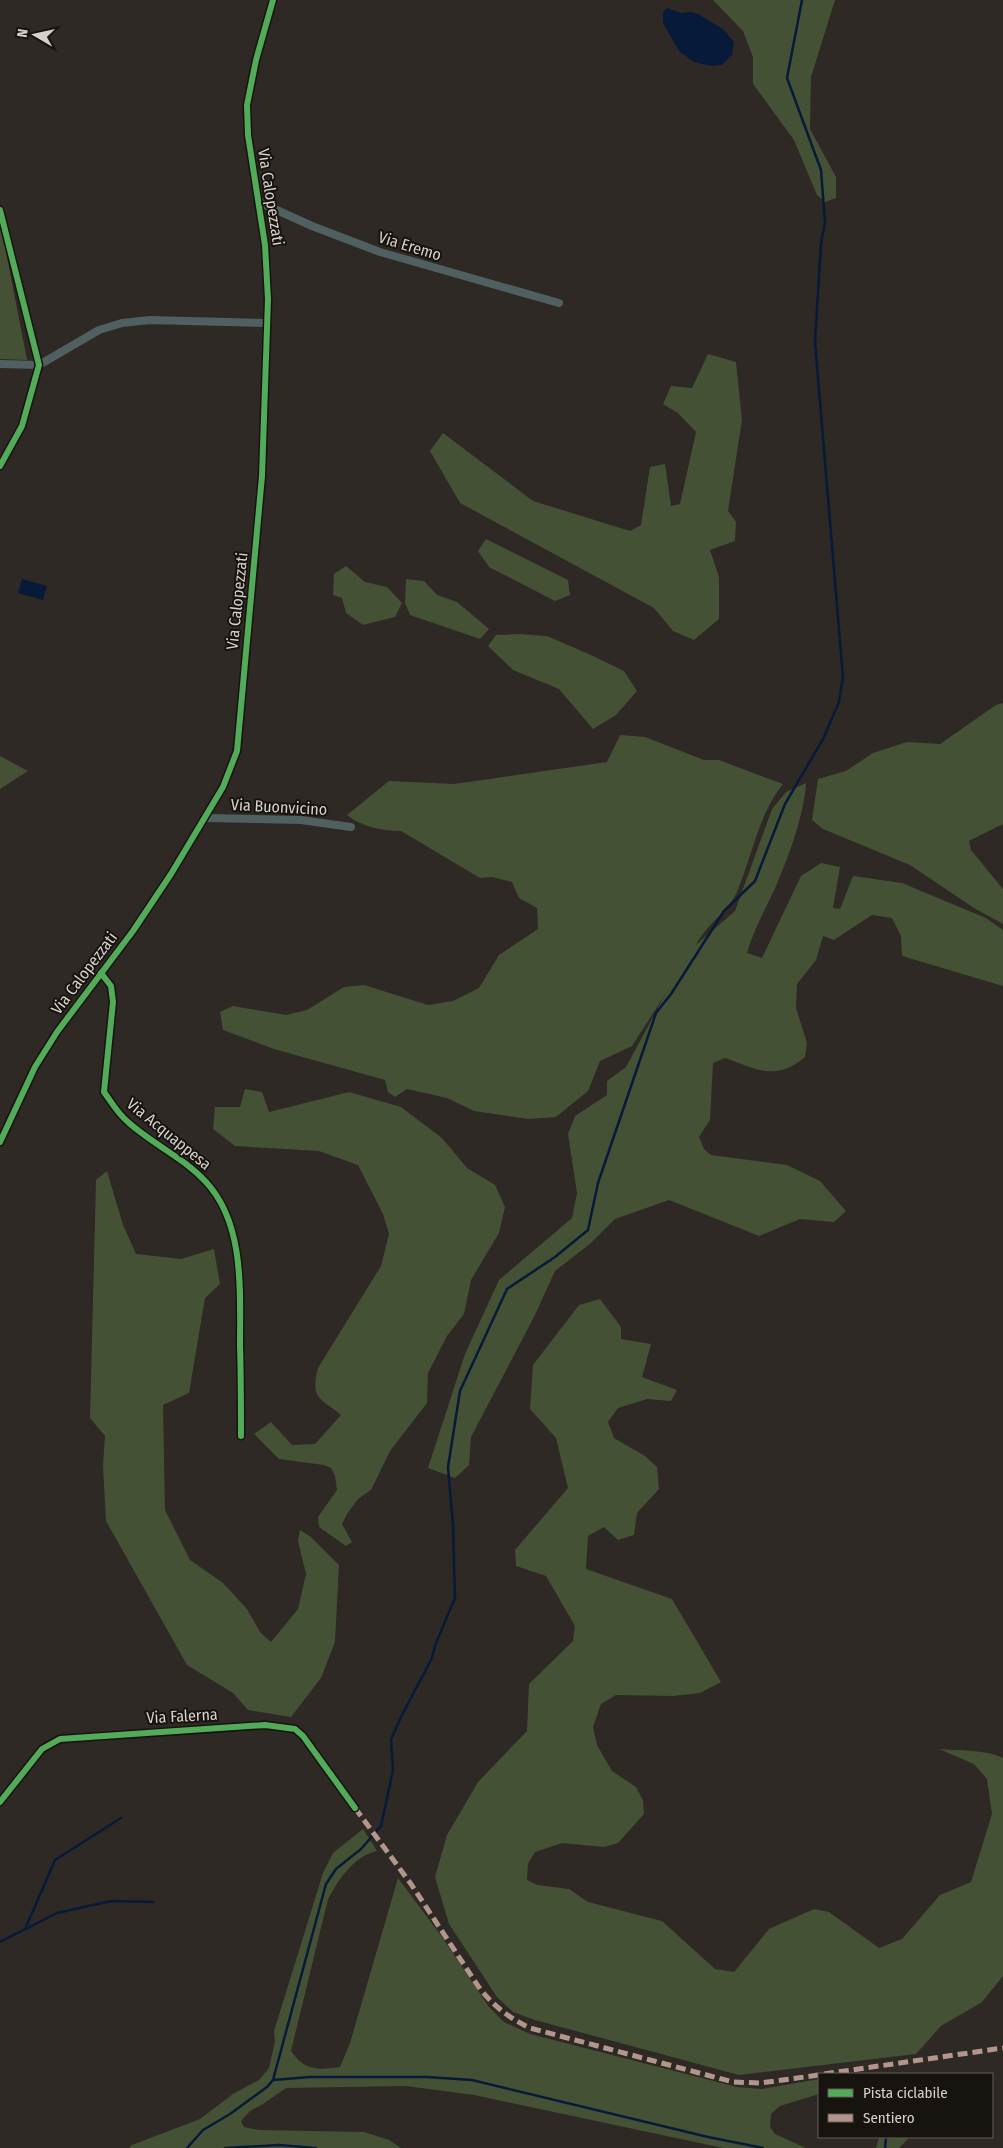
<svg xmlns="http://www.w3.org/2000/svg" width="1003" height="2148" viewBox="0 0 1003 2148" font-family="'Fira Sans Condensed',sans-serif">
<style>
.green{fill:#445134}
.water{fill:#081a39}
.lines{fill:none;stroke-linecap:round;stroke-linejoin:round}
.stream{stroke:#081a39;stroke-width:2.5}
.minor{stroke:#506061;stroke-width:8}
.quiet{stroke:#b2968c;stroke-width:5;stroke-dasharray:10 5;stroke-linecap:butt}
.cycleway-casing{stroke:#17130f;stroke-width:9}
.cycleway{stroke:#51ab58;stroke-width:6}
.labels{text-anchor:middle;dominant-baseline:central;stroke-width:4;stroke-linejoin:round;paint-order:stroke}
.street-label{font-size:16px;fill:#d7d1cb;stroke:#17130f}
</style>
<rect width="100%" height="100%" fill="#2e2924"/>
<!-- green -->
<g class="green">
<polygon points="713,0 835,0 811,77 810,129 836,177 836,198 825,202 817,195 794,140 753,84 753,57 743,31"/>
<polygon points="0,221 27,360 0,359"/>
<polygon points="708,354 736,362 742,420 728,511 736,522 735,541 710,550 719,577 719,619 694,640 673,631 654,608 460,503 430,451 443,433 533,501 630,531 641,525 650,467 665,464 671,506 680,504 696,432 678,413 663,404 671,386 692,388"/>
<polygon points="486,539 568,580 570,595 555,601 489,567 478,551"/>
<polygon points="346,566 365,582 387,587 402,603 395,617 363,625 346,613 342,598 333,595 334,574"/>
<polygon points="406,579 424,581 437,595 457,602 489,629 480,639 410,615 405,603"/>
<polygon points="519,634 547,636 591,655 624,671 637,691 616,715 593,729 559,689 513,670 488,646 496,635"/>
<polygon points="1003,703 1003,824 969,841 971,850 1003,889 1003,924 974,908 910,865 823,829 812,820 818,779 846,771 873,753 907,742 940,744 996,705"/>
<path d="M620 735 645 737 704 760H719L783 784C758 815 752 858 736 894 728 911 705 926 696 945L735 911 772 809 786 792 806 783C804 815 789 856 776 886 766 908 754 929 747 953L762 958 801 876 821 863 840 867 833 908 840 909 853 876 902 883 986 918 1003 930V986L902 956 901 936 892 918 872 915 834 940 823 936 816 960 797 984 796 1008 807 1043 805 1057C775 1082 757 1069 725 1058L713 1063 710 1120 699 1137 704 1149 711 1155 787 1165 820 1181 846 1211 834 1222 800 1219 759 1236 669 1200 615 1219 591 1243 555 1271 534 1317 471 1437 469 1465 455 1478 428 1468 465 1354 499 1280 572 1218 577 1193 568 1134 575 1116 607 1095V1081L626 1067 666 993 632 1046 600 1061 588 1091 556 1117 529 1119 474 1111 447 1098 407 1089 395 1097 388 1092 385 1080 274 1049 223 1030 220 1012 233 1006 286 1015 307 1010 344 987 364 985 428 1005 453 1001 479 988 499 955 538 929 537 908 519 898 512 882 492 877 480 878 401 831C382 831 362 827 347 815L389 781 454 784 607 762Z"/>
<polygon points="0,756 28,771 0,789"/>
<path d="M245 1089 262 1092 269 1112 349 1092 401 1107 442 1138 467 1168 495 1185 505 1207 499 1233 471 1280 464 1314 447 1336 428 1373 427 1403 390 1451 371 1490 358 1499 347 1514 342 1524 352 1542 346 1546 319 1527 318 1517 337 1490 335 1476 331 1468 324 1465 279 1459 254 1434 271 1422 292 1445 315 1444 341 1415C320 1398 310 1399 318 1368L381 1266 389 1234 383 1214 358 1165 319 1151 235 1146 213 1129 215 1107H240Z"/>
<polygon points="107,1171 123,1225 136,1254 181,1259 214,1249 220,1284 205,1298 189,1393 163,1405 165,1510 190,1560 223,1583 247,1609 260,1632 271,1642 298,1609 306,1574 298,1541 300,1530 311,1537 339,1565 335,1642 321,1678 291,1717 248,1710 233,1693 187,1665 106,1521 103,1466 105,1436 90,1418 96,1180"/>
<path d="M600 1299 621 1327V1339L651 1344 642 1377 677 1390 671 1401 647 1399 618 1408 608 1422 614 1438 645 1456 657 1467 659 1489 637 1513 634 1535 618 1540 604 1527 588 1536 586 1569 672 1599 721 1682 700 1693 673 1696 616 1695 601 1704 593 1727 597 1745 612 1771 636 1787 643 1800 644 1814 618 1843 604 1847 562 1843 535 1852 528 1864 527 1880 537 1885 569 1889 588 1902 662 1921 715 1969 734 1972 769 1929 814 1909 829 1912 879 1948 902 1939 940 1895 971 1882 992 1814 987 1779 974 1764 939 1749C959 1751 984 1749 1003 1758V1976L982 2002 941 2026 916 2054 739 2075 535 2020 513 2012 497 1997 449 1924 435 1877 447 1835 478 1782 527 1731 529 1684 573 1641 575 1626 546 1576 516 1566 515 1550 568 1488 556 1438 530 1409 533 1365 579 1305Z"/>
<path d="M363 1829 377 1851C354 1856 339 1879 328 1899L291 2051C305 2071 317 2070 340 2067L350 2043 398 1878 442 1937 489 2007 504 2022 530 2034 737 2087 762 2089 819 2079V2094L780 2106 771 2114 770 2127 775 2134 806 2148H723L474 2095 406 2086 286 2088 263 2104 250 2111 241 2121 244 2127 259 2130 364 2132 389 2140 401 2148H129L132 2145 200 2119 233 2094 259 2080 269 2068 275 2041 274 2031 323 1873 333 1853Z"/>
<polygon points="879,2137 910,2137 899,2148 876,2148"/>
</g>
<!-- water -->
<g class="water">
<polygon points="667,8 681,13 691,12 698,14 723,29 734,42 732,55 722,65 711,66 694,62 679,51 663,23 663,12"/>
<polygon points="22,579 47,586 43,600 18,593"/>
</g>
<g class="lines">
<!-- stream -->
<g class="stream">
<polyline points="26,1927 55,1860 121,1818"/>
<polyline points="0,1942 57,1913 111,1901 153,1902"/>
<polyline points="273,2080 310,2077 427,2077 472,2080 708,2137 763,2148"/>
<polyline points="187,2148 203,2130 230,2114 267,2087 273,2080 326,1884 336,1869 361,1849 381,1826 393,1770 391,1739 402,1715 431,1660 436,1643 455,1598 453,1526 448,1467 460,1391 507,1289 555,1257 588,1230 598,1183 656,1013 671,994 724,911 755,881 785,804 823,739 839,702 843,677 815,342 821,243 825,223 821,170 787,78 802,0"/>
<polyline points="225,2148 279,2145 316,2148"/>
<polyline points="885,2148 886,2137"/>
</g>
<!-- minor -->
<g class="minor">
<polyline points="259,202 312,226 380,252 559,303"/>
<polyline points="0,210 39,365 22,426 0,466"/>
<polyline points="0,364 39,365 99,330 122,323 150,320 267,323"/>
<polyline points="206,818 301,820 351,827"/>
<path d="M101 973 111 986 113 1002 104 1092C112 1103 118 1114 128 1122 152 1144 183 1157 206 1182 245 1224 240 1292 240 1345 241 1375 241 1405 241 1436"/>
<polyline points="0,1142 35,1067 57,1032 133,931 171,874 223,787 237,751 262,476 268,299 265,245 248,135 247,105 256,60 273,0"/>
<polyline points="0,1802 42,1749 60,1739 265,1725 295,1729 303,1736 355,1808"/>
</g>
<!-- quiet -->
<g class="quiet">
<path d="M355 1808 411 1884 480 1989C495 2007 509 2018 530 2028L733 2082 761 2083 819 2075"/>
<polyline points="824,2074 1003,2048"/>
</g>
<defs>
<g id="cycleway">
<polyline points="0,210 39,365 22,426 0,466"/>
<path d="M101 973 111 986 113 1002 104 1092C112 1103 118 1114 128 1122 152 1144 183 1157 206 1182 245 1224 240 1292 240 1345 241 1375 241 1405 241 1436"/>
<polyline points="0,1142 35,1067 57,1032 133,931 171,874 223,787 237,751 262,476 268,299 265,245 248,135 247,105 256,60 273,0"/>
<polyline points="0,1802 42,1749 60,1739 265,1725 295,1729 303,1736 355,1808"/>
</g>
</defs>
<!-- cycleway casing -->
<use href="#cycleway" class="cycleway-casing"/>
<!-- cycleway -->
<use href="#cycleway" class="cycleway"/>
</g>
<g class="labels">
<!-- street labels -->
<g class="street-label">
<text transform="translate(271 197) rotate(81)">Via Calopezzati</text>
<text transform="translate(410 246) rotate(17)">Via Eremo</text>
<text transform="translate(237 601) rotate(-84)">Via Calopezzati</text>
<text transform="translate(279 807) rotate(3)">Via Buonvicino</text>
<text transform="translate(84 973) rotate(-53)">Via Calopezzati</text>
<text transform="translate(169 1134) rotate(39)">Via Acquappesa</text>
<text transform="translate(182 1716) rotate(-3)">Via Falerna</text>
</g>
</g>
<!-- legend -->
<rect x="818" y="2073" width="175" height="65" fill="#17130f" stroke="#645f5a"/>
<rect x="828" y="2089" width="25" height="8" fill="#51ab58" stroke="#645f5a"/>
<text x="863" y="2098" font-size="15" fill="#d7d1cb">Pista ciclabile</text>
<rect x="828" y="2114" width="25" height="8" fill="#b2968c" stroke="#645f5a"/>
<text x="863" y="2123" font-size="15" fill="#d7d1cb">Sentiero</text>
<!-- north arrow -->
<g transform="translate(35 35) rotate(279)" stroke="#17130f" stroke-width="4" paint-order="stroke">
<path d="M0-4L9 19L0 12L-9 19Z" fill="#d7d1cb"/>
<text y="-8" font-size="14" font-weight="bold" text-anchor="middle" fill="#d7d1cb">N</text>
</g>
</svg>
